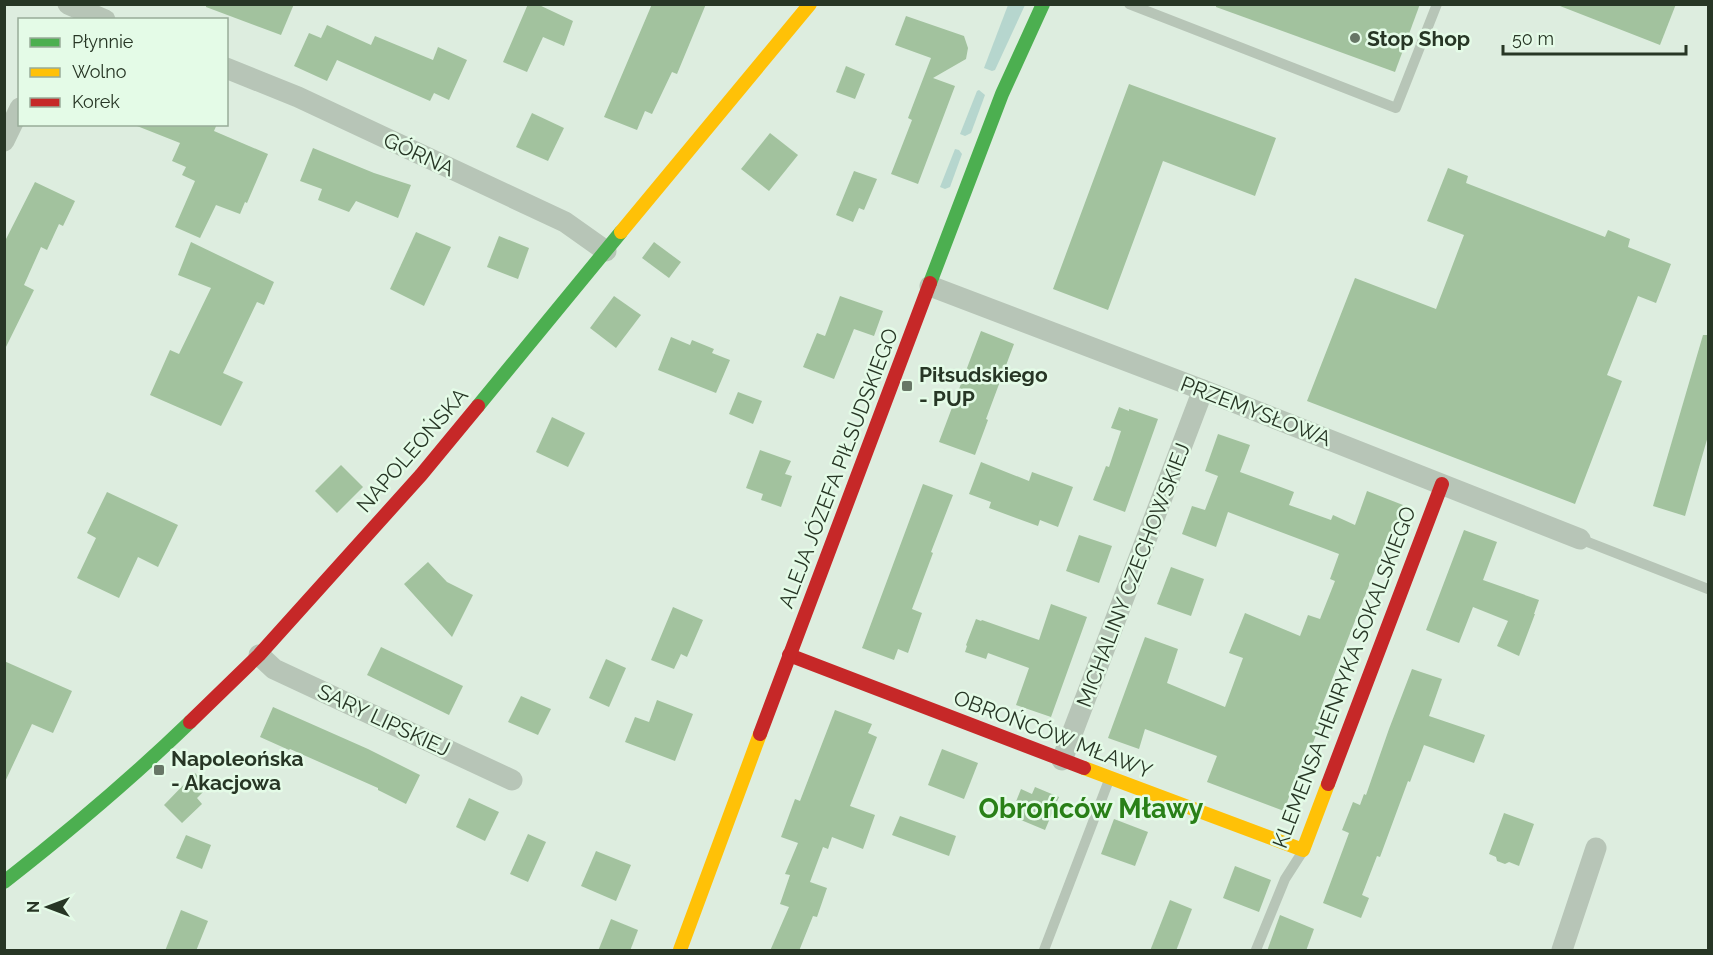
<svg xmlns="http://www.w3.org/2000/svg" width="1713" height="955" viewBox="0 0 1713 955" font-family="Raleway,sans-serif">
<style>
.green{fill:#b6d6ce}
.building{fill:#a2c29e}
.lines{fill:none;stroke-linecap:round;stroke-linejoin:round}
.lane{stroke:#b7c5b7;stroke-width:10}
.street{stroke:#b7c5b7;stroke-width:21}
.fast{stroke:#4caf50;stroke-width:14}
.slow{stroke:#ffc107;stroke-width:14}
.jam{stroke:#c62828;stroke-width:14}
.poi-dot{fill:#677666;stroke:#e4fbe7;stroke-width:2}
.labels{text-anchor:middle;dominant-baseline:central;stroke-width:5;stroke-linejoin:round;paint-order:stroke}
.poi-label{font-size:21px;font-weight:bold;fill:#273625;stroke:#e4fbe7;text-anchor:start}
.street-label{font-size:21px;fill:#273625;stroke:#e4fbe7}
.district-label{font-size:27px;font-weight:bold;fill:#298017;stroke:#e4fbe7}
</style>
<rect width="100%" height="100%" fill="#ddeddf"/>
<!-- green -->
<g class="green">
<polygon points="1008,5 1025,5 995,70 992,71 984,68"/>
<polygon points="979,90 985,95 971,133 965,136 960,134 977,91"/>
<polygon points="955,149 959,150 962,154 950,187 945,189 940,187"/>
</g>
<!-- building -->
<g class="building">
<polygon points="206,4 294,4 281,35 206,7"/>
<polygon points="528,4 537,4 573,21 564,46 543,37 527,72 503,62"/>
<polygon points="652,4 706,4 677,74 672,72 652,114 645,111 637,130 604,117"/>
<polygon points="1216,4 1420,4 1395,72 1216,7"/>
<polygon points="1560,4 1676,4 1660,45 1560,6"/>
<polygon points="906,16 964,36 968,48 966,59 933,78 955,86 918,184 891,174 912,120 908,118 931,58 895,45"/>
<polygon points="327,25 371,45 375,36 433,60 438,47 467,60 449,100 434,93 430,101 337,60 327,81 294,66 309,33 321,38"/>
<polygon points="846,66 865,74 855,99 836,92"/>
<polygon points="1129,84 1276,138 1255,196 1163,161 1108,310 1053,289"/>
<polygon points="532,113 564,128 548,161 516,147"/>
<polygon points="137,124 217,124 214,131 268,154 247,203 245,202 240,214 216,205 200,238 175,227 195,181 182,175 186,167 172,161 180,143 137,126"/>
<polygon points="770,133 798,155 769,191 741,169"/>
<polygon points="313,148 374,173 411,185 398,218 356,201 349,212 318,200 322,189 300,181"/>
<polygon points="1448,168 1468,176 1466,183 1605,237 1608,230 1630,239 1628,247 1671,264 1656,303 1638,296 1607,375 1622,381 1575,504 1307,401 1355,278 1436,309 1464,235 1427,221"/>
<polygon points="854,171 877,179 864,210 859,208 853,222 836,215"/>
<polygon points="35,182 75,201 63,226 59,224 47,250 41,247 24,285 34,290 4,351 4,243"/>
<polygon points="416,232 451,247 424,306 390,289"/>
<polygon points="499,236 529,248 518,279 487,267"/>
<polygon points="191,242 274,282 264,305 257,302 223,373 243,382 221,426 150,395 170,350 179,354 211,288 178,275"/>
<polygon points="654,242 681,262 669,278 642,258"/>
<polygon points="614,296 641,315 616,348 590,328"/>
<polygon points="840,296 883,311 874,336 854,329 834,379 803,367 817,333 825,336"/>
<polygon points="981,331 1014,344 986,419 988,420 975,455 939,442"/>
<polygon points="1703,335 1708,335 1708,436 1685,516 1653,506"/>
<polygon points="671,337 690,345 692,340 714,349 712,353 730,360 716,393 658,370"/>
<polygon points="738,392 762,401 753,424 729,414"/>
<polygon points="1119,407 1129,411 1129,409 1158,419 1125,512 1093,500 1106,466 1109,467 1121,431 1111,428"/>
<polygon points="552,417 585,433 568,467 536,452"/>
<polygon points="1218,434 1250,445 1240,472 1294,492 1289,505 1331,520 1333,515 1355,525 1367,491 1403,505 1390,541 1387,540 1351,631 1321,708 1326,710 1311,748 1307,746 1284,811 1207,782 1217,756 1145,729 1139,749 1108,738 1145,637 1178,649 1167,683 1225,707 1243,658 1229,653 1245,613 1300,636 1308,615 1320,619 1335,581 1330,579 1339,554 1228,512 1216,547 1182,534 1192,506 1205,510 1218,476 1205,471"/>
<polygon points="760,450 791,461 785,474 792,476 781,507 761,500 763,494 746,488"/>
<polygon points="981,462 1029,481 1032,472 1073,487 1058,527 1040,520 1038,526 989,508 991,502 969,494"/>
<polygon points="341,465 363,487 337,513 315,491"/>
<polygon points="923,484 953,495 931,552 933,553 912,609 922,613 908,653 898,649 894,660 862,648"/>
<polygon points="107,492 178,525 158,567 138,557 119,598 77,578 96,538 87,533"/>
<polygon points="1464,530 1497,542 1483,580 1539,600 1534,614 1535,614 1519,656 1497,646 1508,621 1473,607 1459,643 1426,630"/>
<polygon points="1079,535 1112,546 1099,583 1066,571"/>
<polygon points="428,562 447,582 473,595 452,637 404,584"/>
<polygon points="1171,567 1204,579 1191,616 1157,604"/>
<polygon points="1051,604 1087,617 1051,717 1016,705 1029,668 988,653 986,659 965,652 967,646 966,645 976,619 981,621 982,620 1039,640"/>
<polygon points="673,607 703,620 687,657 681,654 674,669 651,660"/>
<polygon points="381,647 463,686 449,715 367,675"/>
<polygon points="606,659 626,668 609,707 589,698"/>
<polygon points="4,661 72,691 53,733 32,724 4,784"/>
<polygon points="1412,669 1442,679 1429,716 1485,735 1474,763 1424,745 1410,782 1408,781 1380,857 1377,856 1362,895 1369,898 1361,918 1323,903 1349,833 1342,830 1353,802 1360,805 1364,794 1366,795 1389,729"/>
<polygon points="521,696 551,709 538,735 508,722"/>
<polygon points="657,700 693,714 675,761 625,742 635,717 649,722"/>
<polygon points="273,707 368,749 420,775 406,804 378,790 378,788 290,749 289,750 260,737"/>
<polygon points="835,710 872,724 868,733 877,737 850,806 875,815 863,849 832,837 828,849 823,847 810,882 827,888 817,917 813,916 799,951 770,951 789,907 780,904 790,875 785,874 798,843 781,837 795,799 800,801"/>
<polygon points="942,749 978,763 964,799 928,785"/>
<polygon points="195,773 208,787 197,798 202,804 182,823 164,805"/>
<polygon points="1035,787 1059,797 1045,830 1021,820 1024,814 1013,809 1021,789 1032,794"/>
<polygon points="469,798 499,812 485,841 456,827"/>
<polygon points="1504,813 1534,824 1519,866 1509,862 1505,864 1497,861 1496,857 1489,854"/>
<polygon points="900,816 956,836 949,856 892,835"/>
<polygon points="1114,819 1148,832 1135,866 1101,854"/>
<polygon points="528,834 546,842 528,882 510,874"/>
<polygon points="186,835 211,845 202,869 176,858"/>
<polygon points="596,851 631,865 616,901 581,886"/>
<polygon points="1235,866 1271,880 1259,912 1223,898"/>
<polygon points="1170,900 1192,909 1176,951 1150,951"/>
<polygon points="181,910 208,921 196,951 165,951"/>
<polygon points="1280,915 1314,929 1306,951 1267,951"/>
<polygon points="611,919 638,930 630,951 598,951"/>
</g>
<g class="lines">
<!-- lane -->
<g class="lane">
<polyline points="1129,4 1396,108 1437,4"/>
<polyline points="1580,539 1708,589"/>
<polyline points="1044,950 1109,780"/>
<polyline points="1256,950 1285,879 1303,851"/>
</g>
<!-- street -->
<g class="street">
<polyline points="68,4 105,20"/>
<polyline points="226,68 298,97 565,222 606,251"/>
<polyline points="4,141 20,108"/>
<polyline points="930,286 1203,390 1580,539"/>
<polyline points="259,655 274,669 512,780"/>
<polyline points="1062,760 1203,390"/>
<polyline points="1562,950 1596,848"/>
</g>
<!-- fast -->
<g class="fast">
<polyline points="930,283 1002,94 1043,4"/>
<polyline points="478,406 621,232"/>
<path d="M4 882C68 832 131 779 190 722"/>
</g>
<!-- slow -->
<g class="slow">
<polyline points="621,232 810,4"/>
<polyline points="1084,768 1303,850 1328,784"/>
<polyline points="680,950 760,734"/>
</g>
<!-- jam -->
<g class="jam">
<polyline points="789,655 1084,768"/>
<polyline points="190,722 259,655 421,475 478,406"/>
<polyline points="760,734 930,283"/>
<polyline points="1328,784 1442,484"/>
</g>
</g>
<!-- markers -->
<g class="poi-dot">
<circle cx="1355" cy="38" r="6"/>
<rect x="901" y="380" width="12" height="12" rx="3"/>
<rect x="153" y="764" width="12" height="12" rx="3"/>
</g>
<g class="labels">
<!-- poi labels -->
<g class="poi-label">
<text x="1367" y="38">Stop Shop</text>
<text x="919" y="374">Piłsudskiego<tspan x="919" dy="24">- PUP</tspan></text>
<text x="171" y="758">Napoleońska<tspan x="171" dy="24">- Akacjowa</tspan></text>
</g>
<!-- street labels -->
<g class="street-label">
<text transform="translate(419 154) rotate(25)">GÓRNA</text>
<text transform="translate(1256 411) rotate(21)">PRZEMYSŁOWA</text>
<text transform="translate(412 450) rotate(-49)">NAPOLEOŃSKA</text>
<text transform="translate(838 468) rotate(-69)">ALEJA JÓZEFA PIŁSUDSKIEGO</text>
<text transform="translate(1133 575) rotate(-69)">MICHALINY CZECHOWSKIEJ</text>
<text transform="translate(1344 677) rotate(-69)">KLEMENSA HENRYKA SOKALSKIEGO</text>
<text transform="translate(384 720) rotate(25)">SARY LIPSKIEJ</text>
<text transform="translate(1053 734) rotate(21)">OBROŃCÓW MŁAWY</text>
</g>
<!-- district labels -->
<g class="district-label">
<text x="1091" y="808">Obrońców Mławy</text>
</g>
</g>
<!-- border -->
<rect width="1713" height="955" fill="none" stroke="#273625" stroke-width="12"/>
<!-- legend -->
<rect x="18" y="18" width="210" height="108" fill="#e4fbe7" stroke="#98ac99" stroke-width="1.5"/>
<rect x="30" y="38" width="30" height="9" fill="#4caf50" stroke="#98ac99" stroke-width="1.5"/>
<text x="72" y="48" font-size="18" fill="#273625">Płynnie</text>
<rect x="30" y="68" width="30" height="9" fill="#ffc107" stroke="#98ac99" stroke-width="1.5"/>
<text x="72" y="78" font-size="18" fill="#273625">Wolno</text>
<rect x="30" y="98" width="30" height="9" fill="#c62828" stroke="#98ac99" stroke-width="1.5"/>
<text x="72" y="108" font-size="18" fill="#273625">Korek</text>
<!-- north arrow -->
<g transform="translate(48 907) rotate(270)" stroke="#e4fbe7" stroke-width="4.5" paint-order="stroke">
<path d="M0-4.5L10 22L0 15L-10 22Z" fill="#273625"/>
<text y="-9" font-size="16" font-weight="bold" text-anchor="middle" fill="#273625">N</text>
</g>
<!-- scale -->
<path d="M1503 45v9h183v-9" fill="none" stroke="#273625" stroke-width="3"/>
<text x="1512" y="45" font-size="18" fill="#273625" stroke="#e4fbe7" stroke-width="4.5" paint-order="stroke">50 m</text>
</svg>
